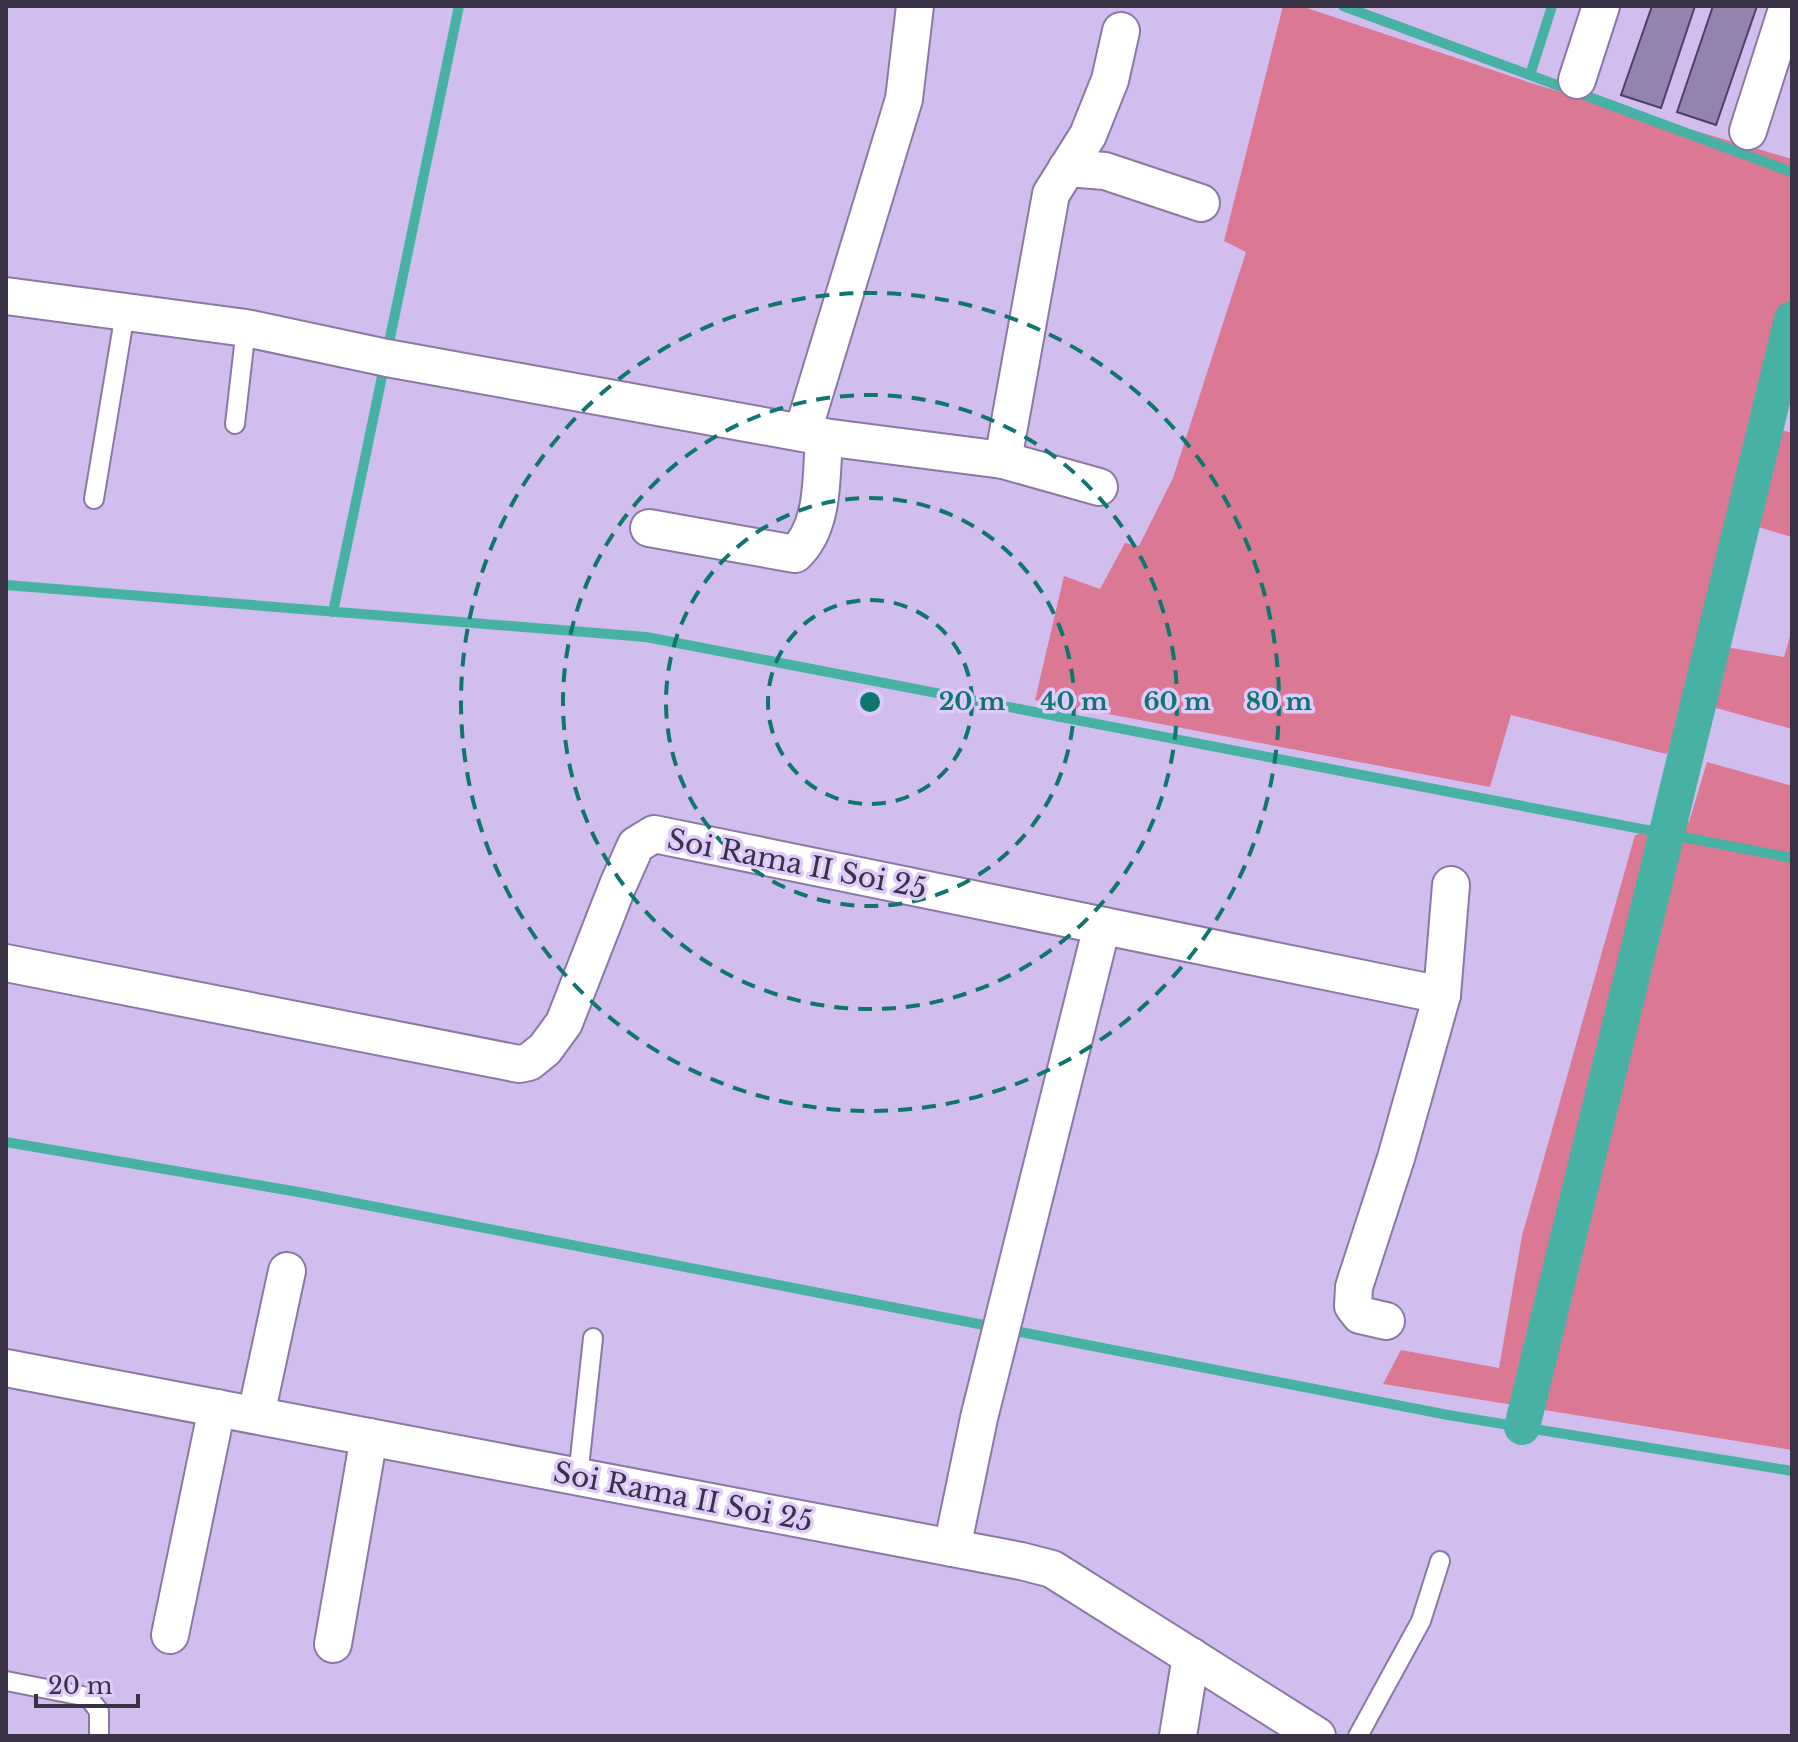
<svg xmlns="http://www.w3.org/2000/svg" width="1798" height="1742" viewBox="0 0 1798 1742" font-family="'Libre Baskerville',serif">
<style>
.green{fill:#db7994}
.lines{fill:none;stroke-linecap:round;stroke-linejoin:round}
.stream{stroke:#47b2a4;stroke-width:10}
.canal{stroke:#47b2a4;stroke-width:36}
.building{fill:#9482af;stroke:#503f68;stroke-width:2}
.lane-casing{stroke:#8a78a5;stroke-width:22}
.street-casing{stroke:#8a78a5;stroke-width:40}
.lane{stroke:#fff;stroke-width:18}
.street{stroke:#fff;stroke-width:36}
.ring{fill:none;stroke:#0f766e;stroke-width:4;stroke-dasharray:14 10}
.labels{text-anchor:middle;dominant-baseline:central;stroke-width:7;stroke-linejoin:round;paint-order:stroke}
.street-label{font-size:28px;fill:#393245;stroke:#decafb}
.centre{fill:#0f766e;stroke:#decafb;stroke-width:4}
.ring-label{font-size:24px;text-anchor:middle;font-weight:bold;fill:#0f766e;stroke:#decafb;stroke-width:7;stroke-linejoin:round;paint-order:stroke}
</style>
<rect width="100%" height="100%" fill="#d1bdee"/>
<!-- green -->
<g class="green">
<polygon points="1283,6 1301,6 1534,84 1792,159 1792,385 1781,430 1792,433 1792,537 1758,527 1726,647 1784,657 1792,629 1792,729 1709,706 1666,754 1511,715 1490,787 1035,700 1064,576 1100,589 1125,543 1139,546 1173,478 1246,252 1224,241"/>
<polygon points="1707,762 1792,786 1792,1450 1383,1384 1401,1350 1499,1368 1522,1236 1635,835 1689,822"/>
</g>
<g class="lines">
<!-- stream -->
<g class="stream">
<polyline points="1343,6 1792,172"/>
<polyline points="1530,75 1552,6"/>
<polyline points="6,585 646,637 1792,858"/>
<polyline points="333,612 459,6"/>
<polyline points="6,1142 304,1193 1448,1415 1792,1471"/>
</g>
<!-- canal -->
<polyline class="canal" points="1522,1427 1792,319"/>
</g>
<!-- building -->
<g class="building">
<polygon points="1652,6 1695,6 1661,108 1621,95"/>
<polygon points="1713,6 1757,6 1716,125 1677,112"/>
</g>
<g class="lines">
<defs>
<g id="lane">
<polyline points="235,424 246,328"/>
<polyline points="94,499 125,313"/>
<polyline points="578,1477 593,1338"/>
<polyline points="6,1681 88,1697 99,1711 99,1736"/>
<polyline points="1358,1736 1421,1621 1440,1561"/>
</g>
<g id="street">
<polyline points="1577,80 1601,6"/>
<polyline points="1748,131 1788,6"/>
<polyline points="1067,168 1105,171 1201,203"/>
<polyline points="6,296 246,328 387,358 824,437 1003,460 1099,487"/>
<polyline points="803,431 904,99 915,6"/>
<polyline points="1003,460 1051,194 1088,135 1110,80 1121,31"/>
<path d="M649 528 795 554C825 526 821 475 824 437"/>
<polyline points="6,963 519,1064 529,1062 545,1049 564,1023 618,885 636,845 654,834 1442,995"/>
<polyline points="1386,1321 1360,1315 1353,1306 1354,1287 1396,1158 1442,995 1451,885"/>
<polyline points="6,1368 1021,1561 1052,1569 1317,1736"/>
<polyline points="256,1415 287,1271"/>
<polyline points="952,1548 979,1418 1102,926"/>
<polyline points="170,1635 217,1408"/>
<polyline points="333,1644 369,1437"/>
<polyline points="1178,1736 1191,1656"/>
</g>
</defs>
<!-- lane casing -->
<use href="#lane" class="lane-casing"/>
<!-- street casing -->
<use href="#street" class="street-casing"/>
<!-- lane -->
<use href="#lane" class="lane"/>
<!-- street -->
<use href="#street" class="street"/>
</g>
<!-- distance rings -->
<g class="ring">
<circle cx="870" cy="702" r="102"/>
<circle cx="870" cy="702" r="204"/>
<circle cx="870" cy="702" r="307"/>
<circle cx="870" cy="702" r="409"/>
</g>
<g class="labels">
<!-- street labels -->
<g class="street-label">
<text transform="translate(797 864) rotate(11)">Soi Rama II Soi 25</text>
<text transform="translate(683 1497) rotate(11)">Soi Rama II Soi 25</text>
</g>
</g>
<circle cx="870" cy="702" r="12" class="centre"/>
<g class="ring-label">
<text x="972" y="710">20 m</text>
<text x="1074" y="710">40 m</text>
<text x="1177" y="710">60 m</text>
<text x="1279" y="710">80 m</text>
</g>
<!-- border -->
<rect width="1798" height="1742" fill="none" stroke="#393245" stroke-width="16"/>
<!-- scale -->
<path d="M36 1694v12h102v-12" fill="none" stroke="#393245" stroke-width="4"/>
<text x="48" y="1694" font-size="24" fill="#393245" stroke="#decafb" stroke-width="6" paint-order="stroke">20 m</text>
</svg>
